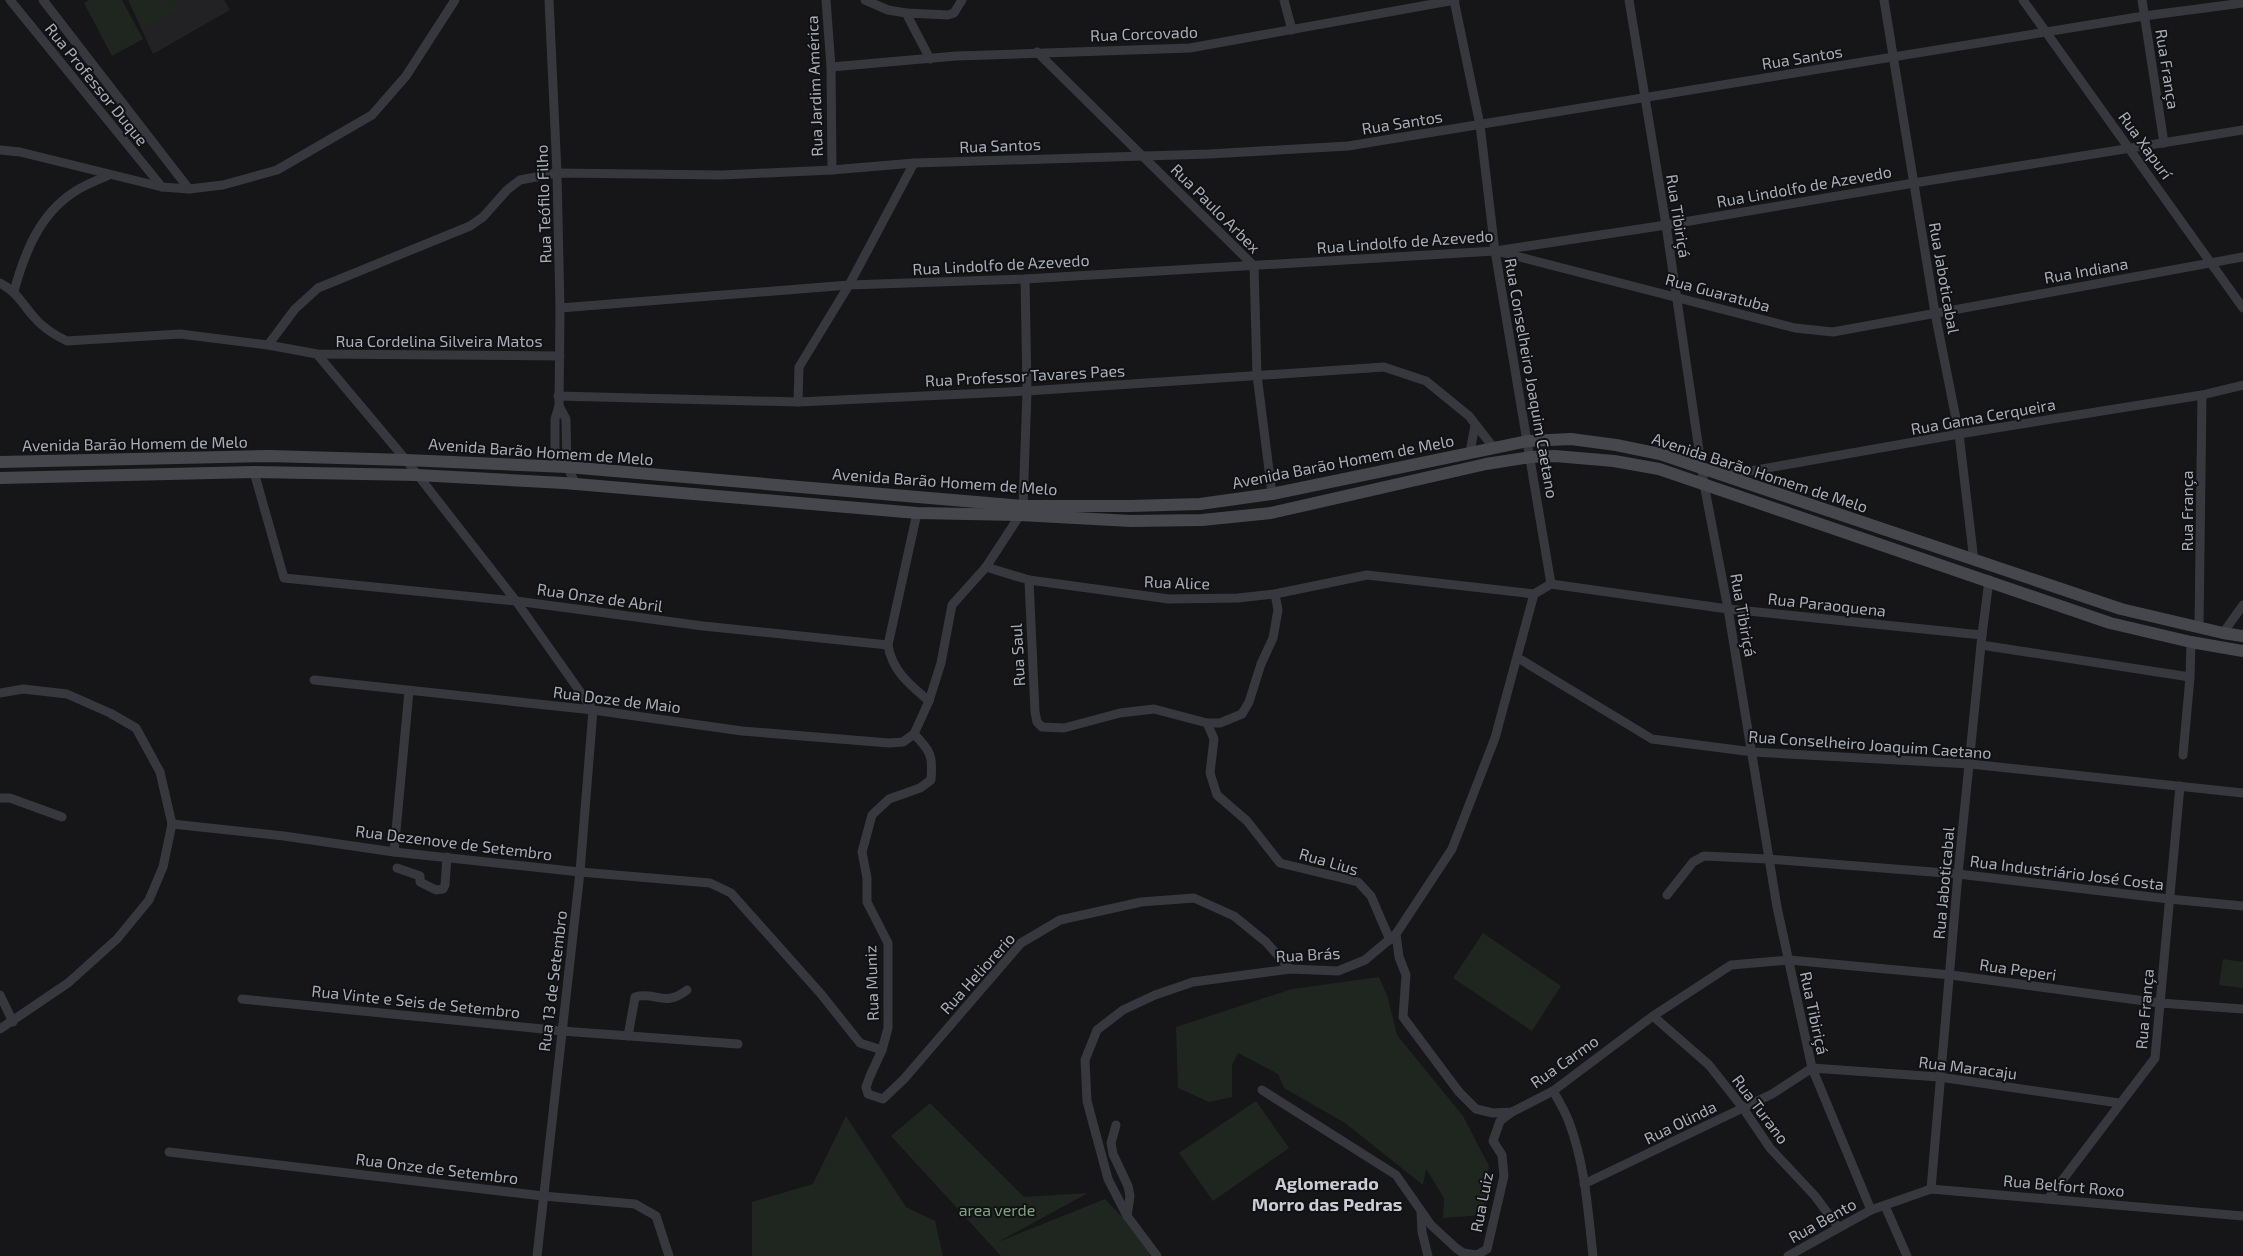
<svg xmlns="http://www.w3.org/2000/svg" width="2243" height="1256" viewBox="0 0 2243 1256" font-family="'Exo 2',sans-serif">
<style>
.built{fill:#222225}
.green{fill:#1e261f}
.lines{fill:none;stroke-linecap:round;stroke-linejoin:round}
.minor{stroke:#37383d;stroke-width:9}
.secondary{stroke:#45474d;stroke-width:12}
.labels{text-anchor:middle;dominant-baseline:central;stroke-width:4;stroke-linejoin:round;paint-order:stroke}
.street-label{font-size:16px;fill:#a8adb8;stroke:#111113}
.park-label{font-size:16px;fill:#7fa381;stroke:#111113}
.neighbourhood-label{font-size:18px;font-weight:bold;fill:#c9ccd4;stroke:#111113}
</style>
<rect width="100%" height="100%" fill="#161618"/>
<!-- built -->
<polygon class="built" points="128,0 224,0 230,10 153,54"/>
<!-- green -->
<g class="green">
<polygon points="89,0 122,0 143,39 112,56 84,3"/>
<polygon points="129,0 173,0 178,10 143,27"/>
<polygon points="1483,933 1561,986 1532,1031 1453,978"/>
<polygon points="2223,959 2243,962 2243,988 2219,985"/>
<polygon points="1379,977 1388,998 1397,1035 1463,1116 1489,1166 1483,1215 1443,1218 1444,1198 1426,1169 1423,1185 1345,1123 1284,1088 1278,1074 1238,1053 1232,1065 1232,1097 1209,1102 1178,1088 1176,1027 1292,989"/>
<polygon points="1256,1101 1289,1148 1213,1201 1179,1153"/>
<polygon points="930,1103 1024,1197 1088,1193 998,1242 1105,1199 1148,1244 1150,1256 1001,1256 891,1136"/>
<polygon points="846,1116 906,1207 935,1221 943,1256 752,1256 752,1202 813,1184"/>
</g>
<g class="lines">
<!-- minor -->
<g class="minor">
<polyline points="10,0 162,187"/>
<polyline points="43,0 189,189"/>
<polyline points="549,0 557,173 560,308 559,406 555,419 555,467"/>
<polyline points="826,0 831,67 832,170"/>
<polyline points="865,0 888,10 906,13 930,59"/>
<polyline points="1284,0 1292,30"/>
<polyline points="1454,0 1480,125 1495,251 1551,584"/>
<polyline points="1629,0 1666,225 1704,484 1728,609 1777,907 1812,1068 1871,1210"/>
<polyline points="1884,0 1935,313 1959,434 1974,561"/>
<polyline points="2023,0 2243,308"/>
<polyline points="2142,0 2164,143"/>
<polyline points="906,13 948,15 954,13 962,0"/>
<polyline points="1037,52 1254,266 1257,375 1272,494"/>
<polyline points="831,67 956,56 1190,48 1455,0"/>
<polyline points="0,150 20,152 162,187 189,189 223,185 277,170 372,115 406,76 455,0"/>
<polyline points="1500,252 1795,328 1833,332 2243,257"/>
<path d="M0 283C18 293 20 301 33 316 42 327 54 335 67 341L180 334 268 345 317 354 560 356"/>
<path d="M14 291C25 252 39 215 74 192 84 185 98 180 109 175"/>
<polyline points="560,308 849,285 1025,279 1495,251 1666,225 1914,183 2243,130"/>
<polyline points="268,345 295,309 318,288 470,226 483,217 507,190 520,180 557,173 722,175 832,170 914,163 1209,154 1348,146 2144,16 2243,3"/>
<polyline points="317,354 406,460 516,601 593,710"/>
<polyline points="558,396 798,402 1027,391 1384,367 1426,381 1469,416 1493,447"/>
<polyline points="798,402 799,367 849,285 914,163"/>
<polyline points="559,406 566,419 567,467 576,484"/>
<polyline points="1470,452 1475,425"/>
<polyline points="254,472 284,578 516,601 703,626 888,645"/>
<polyline points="1728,475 1959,434 2202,395 2243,385"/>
<polyline points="1023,506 1027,391 1025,279"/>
<path d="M917 513 888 645C892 671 910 685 929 701"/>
<polyline points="986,567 1029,580 1169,599 1238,598 1275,594 1367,575 1534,594 1551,584"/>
<polyline points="1029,580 1035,712 1037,722 1042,727 1064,728 1120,713 1154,709 1207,723 1214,739 1210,773 1217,795 1247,821 1280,863 1358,882 1371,896 1390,940"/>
<polyline points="1551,584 1728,609 1982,635"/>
<polyline points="2199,627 2202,395"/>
<polyline points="2223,633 2243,605"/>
<polyline points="1981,645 2190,677"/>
<polyline points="1518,658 1652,739 1753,752 1970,764 2243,793"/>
<polyline points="314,680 593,710 742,731 889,743 903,742 914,734"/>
<polyline points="0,693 23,689 67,694 110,713 136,728 160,772 172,824 163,867 149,900 117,939 68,983 0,1029"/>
<polyline points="1207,723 1220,723 1242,714 1249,702 1261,664 1273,638 1278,610 1275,594"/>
<path d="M914 734C931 751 933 756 931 780L920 788 889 799 872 815 862 852 867 878V902L888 943V1028L882 1050 870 1076 866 1087 868 1094 883 1099 904 1079 1021 943 1060 920 1141 902 1194 898 1234 916 1266 942 1290 969"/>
<polyline points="914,734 929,701 941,663 952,605 986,567 1020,515"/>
<polyline points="2183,755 2190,677 2191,642"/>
<polyline points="0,798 10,798 62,817"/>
<polyline points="172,824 284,836 394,852 580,872 710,883 731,893 821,994 860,1043 882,1050"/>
<polyline points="394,852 409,691"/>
<polyline points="397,868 420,876 420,882 436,890 443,889 445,885 447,857"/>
<polyline points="1667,895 1693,862 1704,856 1768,859 1958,874 2169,899 2243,906"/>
<polyline points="1396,934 1399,957 1406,975 1403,1017 1459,1092 1476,1109 1493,1113 1512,1112 1553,1091 1653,1016 1731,965 1789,960 1951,975 2160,1003 2243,1009"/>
<polyline points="0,995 13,1022"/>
<polyline points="242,999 562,1031 738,1044"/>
<polyline points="1653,1016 1709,1065 1743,1108 1770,1148 1815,1196 1838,1227"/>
<path d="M628 1036 635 997C656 991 664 1008 687 990"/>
<polyline points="1262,1090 1396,1175 1431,1225 1456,1248 1463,1253 1477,1255 1487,1249"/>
<path d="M1553 1091C1559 1101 1565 1111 1569 1122 1585 1164 1588 1211 1593 1256"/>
<polyline points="1116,1125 1111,1143 1113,1154 1128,1186 1130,1196 1127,1216"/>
<polyline points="169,1152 543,1196 635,1204 656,1216 669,1256"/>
<polyline points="1584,1184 1772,1094 1812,1068 1939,1077 2119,1103"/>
<polyline points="1931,1189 1958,874 1982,635 1989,580"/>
<polyline points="2048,1199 2155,1058 2180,786"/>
<polyline points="1885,1206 1907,1256"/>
<polyline points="1421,1211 1422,1232 1428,1256"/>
<polyline points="1487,1249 1504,1176 1502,1155 1493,1141 1500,1121 1512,1112"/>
<polyline points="537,1256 580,872 593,710"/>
<polyline points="1157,1256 1127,1216 1108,1179 1087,1101 1085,1060 1097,1030 1123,1010 1155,995 1193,982 1290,969 1338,971 1365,960 1396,934 1452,849 1495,738 1534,594"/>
<polyline points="1788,1256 1871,1210 1931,1189 2243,1216"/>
</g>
<!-- secondary -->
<g class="secondary">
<polyline points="0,462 270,456 406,460 567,467 1023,506 1130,506 1200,504 1272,494 1528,441 1571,439 1616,445 1660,454 2121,609 2223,633 2243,636"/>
<polyline points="0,478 254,472 417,475 564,483 917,513 1020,515 1131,521 1202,520 1271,513 1486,464 1531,457 1555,456 1614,461 1659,469 2110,623 2191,642 2243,651"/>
</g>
</g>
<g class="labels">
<!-- street labels -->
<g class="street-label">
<text transform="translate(1144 33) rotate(-2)">Rua Corcovado</text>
<text transform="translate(1802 57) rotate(-9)">Rua Santos</text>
<text transform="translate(2168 69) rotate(81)">Rua França</text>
<text transform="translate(97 84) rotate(51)">Rua Professor Duque</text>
<text transform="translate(814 86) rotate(-92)">Rua Jardim América</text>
<text transform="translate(1402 122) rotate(-9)">Rua Santos</text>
<text transform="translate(1000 145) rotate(-2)">Rua Santos</text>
<text transform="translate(2146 145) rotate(54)">Rua Xapurí</text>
<text transform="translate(1804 186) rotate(-10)">Rua Lindolfo de Azevedo</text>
<text transform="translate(543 204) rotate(-92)">Rua Teófilo Filho</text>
<text transform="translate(1216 208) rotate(45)">Rua Paulo Arbex</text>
<text transform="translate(1679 216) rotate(81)">Rua Tibiriçá</text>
<text transform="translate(1405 241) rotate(-4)">Rua Lindolfo de Azevedo</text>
<text transform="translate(1001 264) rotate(-3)">Rua Lindolfo de Azevedo</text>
<text transform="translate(2086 270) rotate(-10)">Rua Indiana</text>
<text transform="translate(1945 278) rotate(80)">Rua Jaboticabal</text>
<text transform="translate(1718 292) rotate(15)">Rua Guaratuba</text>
<text x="439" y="340">Rua Cordelina Silveira Matos</text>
<text transform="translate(1025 375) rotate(-3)">Rua Professor Tavares Paes</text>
<text transform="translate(1532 378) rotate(80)">Rua Conselheiro Joaquim Caetano</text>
<text transform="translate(1983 416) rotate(-10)">Rua Gama Cerqueira</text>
<text transform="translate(135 443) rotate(-1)">Avenida Barão Homem de Melo</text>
<text transform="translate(541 451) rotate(4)">Avenida Barão Homem de Melo</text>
<text transform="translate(1343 461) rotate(-11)">Avenida Barão Homem de Melo</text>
<text transform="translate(1760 472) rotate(18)">Avenida Barão Homem de Melo</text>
<text transform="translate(945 481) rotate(4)">Avenida Barão Homem de Melo</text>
<text transform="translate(2186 511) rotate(-90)">Rua França</text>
<text transform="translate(1177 582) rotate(2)">Rua Alice</text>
<text transform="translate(600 597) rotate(8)">Rua Onze de Abril</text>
<text transform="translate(1827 604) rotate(6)">Rua Paraoquena</text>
<text transform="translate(1744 615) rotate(80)">Rua Tibiriçá</text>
<text transform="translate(1017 655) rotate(-93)">Rua Saul</text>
<text transform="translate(617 699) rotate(7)">Rua Doze de Maio</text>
<text transform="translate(1870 744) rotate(4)">Rua Conselheiro Joaquim Caetano</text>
<text transform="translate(454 842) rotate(7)">Rua Dezenove de Setembro</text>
<text transform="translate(1329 861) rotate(16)">Rua Lius</text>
<text transform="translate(2067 872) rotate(7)">Rua Industriário José Costa</text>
<text transform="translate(1943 883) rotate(-85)">Rua Jaboticabal</text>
<text transform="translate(1308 954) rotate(-3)">Rua Brás</text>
<text transform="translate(2018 969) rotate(8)">Rua Peperi</text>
<text transform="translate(977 973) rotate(-48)">Rua Heliorerio</text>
<text transform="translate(552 981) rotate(-83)">Rua 13 de Setembro</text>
<text transform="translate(871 983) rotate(-92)">Rua Muniz</text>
<text transform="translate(416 1001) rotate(6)">Rua Vinte e Seis de Setembro</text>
<text transform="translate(2144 1009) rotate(-85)">Rua França</text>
<text transform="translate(1815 1013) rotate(78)">Rua Tibiriçá</text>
<text transform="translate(1564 1061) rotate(-35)">Rua Carmo</text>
<text transform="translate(1968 1067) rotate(7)">Rua Maracaju</text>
<text transform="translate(1761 1109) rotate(53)">Rua Turano</text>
<text transform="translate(1680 1122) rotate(-26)">Rua Olinda</text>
<text transform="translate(437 1168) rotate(7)">Rua Onze de Setembro</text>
<text transform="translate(2064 1185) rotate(5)">Rua Belfort Roxo</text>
<text transform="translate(1481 1202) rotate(-79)">Rua Luiz</text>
<text transform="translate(1822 1220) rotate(-29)">Rua Bento</text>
</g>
<!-- park labels -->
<g class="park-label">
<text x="997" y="1209">area verde</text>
</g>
<!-- neighbourhood labels -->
<g class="neighbourhood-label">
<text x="1327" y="1183">Aglomerado<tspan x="1327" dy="21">Morro das Pedras</tspan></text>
</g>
</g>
</svg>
